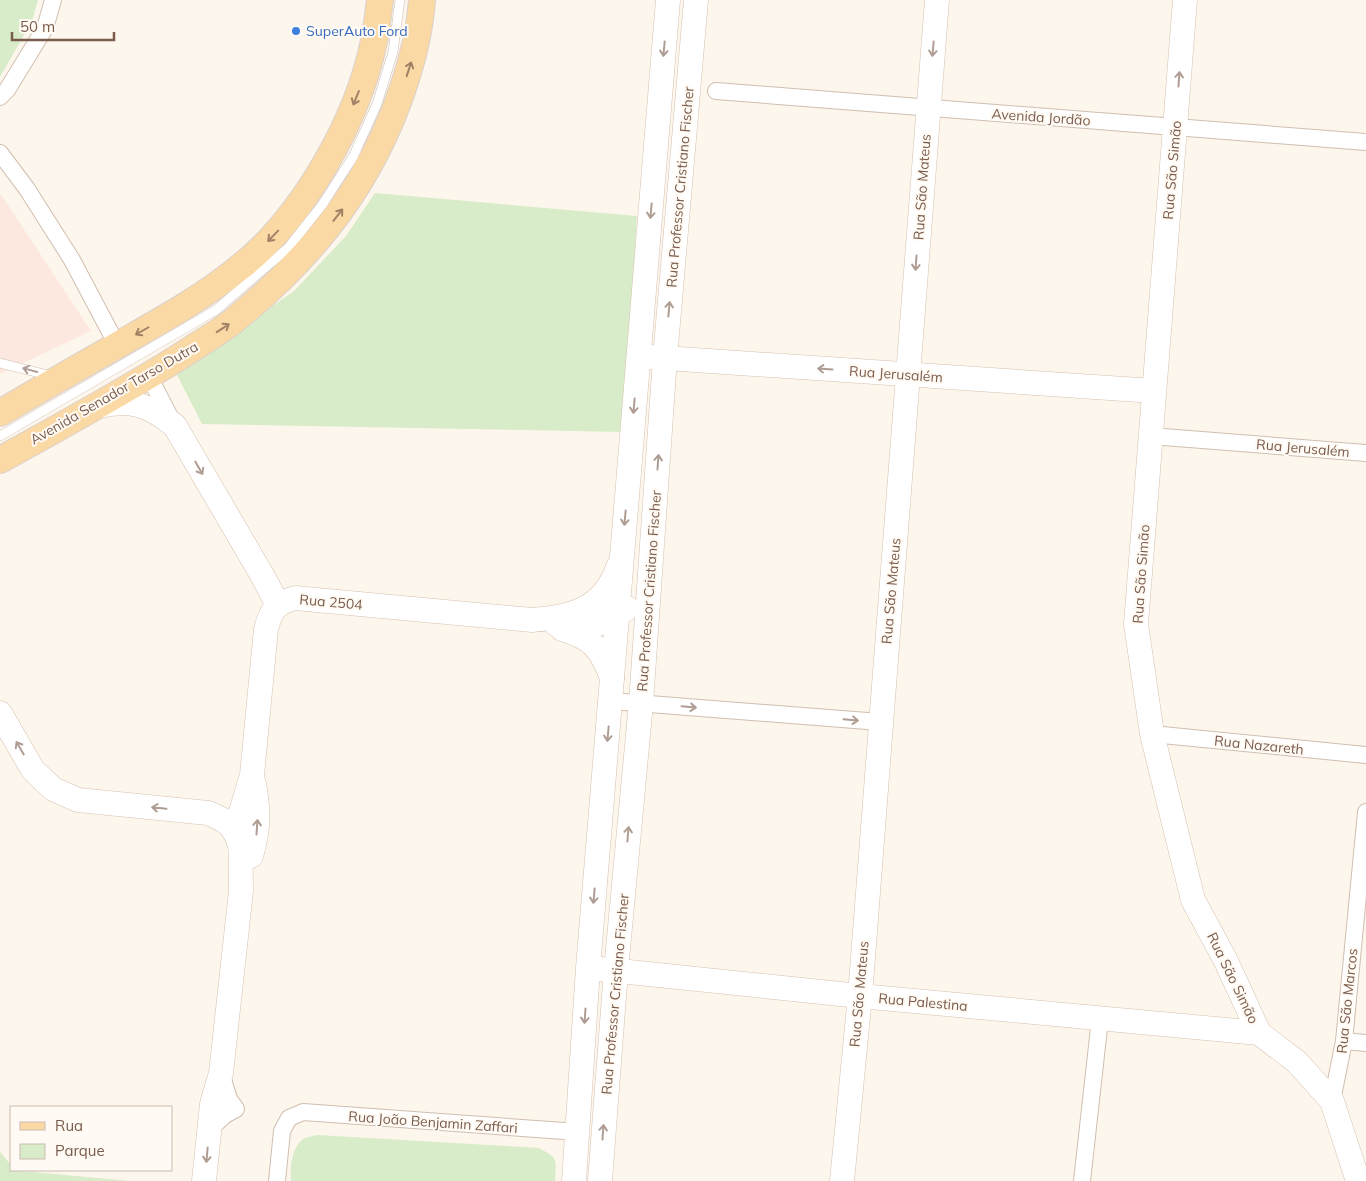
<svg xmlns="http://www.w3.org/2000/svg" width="1366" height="1181" viewBox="0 0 1366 1181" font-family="Mulish,sans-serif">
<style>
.commercial{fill:#fde8e0}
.green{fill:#d8ecc9}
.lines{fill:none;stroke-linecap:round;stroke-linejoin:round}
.lane-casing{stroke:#d1beb0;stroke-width:10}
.street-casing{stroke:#d1beb0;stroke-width:18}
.secondary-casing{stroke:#d6c0b0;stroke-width:25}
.primary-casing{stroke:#dad1cd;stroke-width:28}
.lane{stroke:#fff;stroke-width:9}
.street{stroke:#fff;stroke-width:16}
.secondary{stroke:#fff;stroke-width:24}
.primary{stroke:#fbd9a5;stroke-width:26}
.oneway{stroke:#af9d94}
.oneway2{stroke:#a18267}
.shop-dot{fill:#3f7fe0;stroke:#fffaf3;stroke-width:2}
.labels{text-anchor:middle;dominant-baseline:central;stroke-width:4;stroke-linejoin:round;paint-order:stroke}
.shop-label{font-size:14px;fill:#366cbe;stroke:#fffaf3;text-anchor:start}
.street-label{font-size:14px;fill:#7a5c4d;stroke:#fffaf3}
</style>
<rect width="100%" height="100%" fill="#fdf6ec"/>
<!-- commercial -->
<polygon class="commercial" points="0,193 91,331 0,374"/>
<!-- green -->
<g class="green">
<polygon points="0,0 38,0 32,21 0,77"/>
<polygon points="375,193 637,216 623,432 202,424 176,373 294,291 346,236"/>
<path d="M317 1135 539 1148C559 1159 556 1159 555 1181H291C290 1168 291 1149 302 1140 306 1137 313 1136 317 1135Z"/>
<polygon points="0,1152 11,1165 11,1170 130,1181 0,1181"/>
</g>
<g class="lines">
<defs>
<g id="lane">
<polyline points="0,363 52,376"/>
<polyline points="0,436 216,310 288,248 322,205 353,157 377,104 393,52 400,0"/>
</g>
<g id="street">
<polyline points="716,91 1366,142"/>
<polyline points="0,97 7,90 45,28 53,0"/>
<polyline points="0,153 27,189 72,260 117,345"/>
<polyline points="149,376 172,421"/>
<polyline points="1151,436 1366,453"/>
<polyline points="611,701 880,722"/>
<polyline points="1152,734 1366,755"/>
<polyline points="1344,1041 1366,1043"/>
<polyline points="1332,1101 1344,1041 1366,812"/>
<polyline points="209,1130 225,1115 236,1109 229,1099 221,1073"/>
<polyline points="277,1181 282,1131 289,1118 303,1112 578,1132"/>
<polyline points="1082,1181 1100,1019"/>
</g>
<g id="secondary">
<polyline points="1185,0 1136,624 1152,734 1193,900 1226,961 1259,1033 1297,1062 1332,1101 1358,1181"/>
<polyline points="650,357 1154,391"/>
<path d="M95 407C130 399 147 403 175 426L262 575 278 605"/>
<path d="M556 624C584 630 604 626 627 608"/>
<path d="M562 629C593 638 601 649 612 678"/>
<path d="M0 713 33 770 53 789 78 800 208 813C226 820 235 826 240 846"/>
<path d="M251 856C259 829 259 811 254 784"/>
<polyline points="600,969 860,996 1259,1033"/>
<path d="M204 1181 212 1104 221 1073 241 891 240 815 252 775 266 629C271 610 276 603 295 598L532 620C572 617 604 609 618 567"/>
<polyline points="574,1181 588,968 668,0"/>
<polyline points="600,1181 616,970 641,703 665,358 696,0"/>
<polyline points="842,1181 860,996 937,0"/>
</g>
<g id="primary">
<path d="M0 413C39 390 79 367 118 345 160 321 201 299 239 268 303 218 358 120 374 41 377 28 378 14 380 0"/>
<path d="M0 460C63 425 126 391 187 352 203 341 222 331 237 318 315 254 372 182 404 85 413 58 420 29 422 0"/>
</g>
</defs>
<!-- lane casing -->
<use href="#lane" class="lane-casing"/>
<!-- street casing -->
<use href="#street" class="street-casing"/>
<!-- secondary casing -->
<use href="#secondary" class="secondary-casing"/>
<!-- primary casing -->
<use href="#primary" class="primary-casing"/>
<!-- lane -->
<use href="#lane" class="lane"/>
<!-- street -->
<use href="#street" class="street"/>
<!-- secondary -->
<use href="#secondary" class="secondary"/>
<!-- primary -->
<use href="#primary" class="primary"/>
</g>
<!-- one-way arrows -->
<defs><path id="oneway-shaft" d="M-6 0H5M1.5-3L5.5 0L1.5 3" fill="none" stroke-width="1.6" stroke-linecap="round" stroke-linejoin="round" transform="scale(1.25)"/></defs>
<g class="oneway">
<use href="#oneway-shaft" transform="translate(664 49) rotate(95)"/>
<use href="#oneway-shaft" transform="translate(933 49) rotate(95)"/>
<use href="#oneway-shaft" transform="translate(1179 79) rotate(-86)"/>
<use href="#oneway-shaft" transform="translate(651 211) rotate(95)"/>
<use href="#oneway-shaft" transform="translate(916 263) rotate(94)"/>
<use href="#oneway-shaft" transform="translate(669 309) rotate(-85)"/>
<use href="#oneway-shaft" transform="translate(825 369) rotate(-176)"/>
<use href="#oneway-shaft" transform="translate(30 370) rotate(-165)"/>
<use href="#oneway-shaft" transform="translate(634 406) rotate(95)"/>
<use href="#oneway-shaft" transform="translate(658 462) rotate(-86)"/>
<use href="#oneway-shaft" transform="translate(199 468) rotate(60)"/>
<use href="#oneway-shaft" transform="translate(625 518) rotate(95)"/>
<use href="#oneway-shaft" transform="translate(689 707) rotate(5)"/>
<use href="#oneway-shaft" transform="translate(851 720) rotate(5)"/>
<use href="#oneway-shaft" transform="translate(608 734) rotate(95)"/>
<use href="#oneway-shaft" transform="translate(20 748) rotate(-120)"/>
<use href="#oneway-shaft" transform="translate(159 808) rotate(-174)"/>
<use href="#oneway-shaft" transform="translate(257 827) rotate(-86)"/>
<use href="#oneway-shaft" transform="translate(628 834) rotate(-85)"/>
<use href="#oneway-shaft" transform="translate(594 896) rotate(95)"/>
<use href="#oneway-shaft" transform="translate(585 1016) rotate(94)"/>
<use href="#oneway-shaft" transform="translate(603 1132) rotate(-86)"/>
<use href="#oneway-shaft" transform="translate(207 1155) rotate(95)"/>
</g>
<g class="oneway2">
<use href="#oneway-shaft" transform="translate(409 69) rotate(-72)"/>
<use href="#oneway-shaft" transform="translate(356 98) rotate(112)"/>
<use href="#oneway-shaft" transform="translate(338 215) rotate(-52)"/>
<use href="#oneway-shaft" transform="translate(273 236) rotate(134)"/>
<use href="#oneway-shaft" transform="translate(223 328) rotate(-33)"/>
<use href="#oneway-shaft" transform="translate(142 331) rotate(150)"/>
</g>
<!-- markers -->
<circle class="shop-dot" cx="296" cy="31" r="5"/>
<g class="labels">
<!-- shop labels -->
<g class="shop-label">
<text x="306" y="31">SuperAuto Ford</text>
</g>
<!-- street labels -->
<g class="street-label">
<text transform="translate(1041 117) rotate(4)">Avenida Jordão</text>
<text transform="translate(1172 170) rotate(-85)">Rua São Simão</text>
<text transform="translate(680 187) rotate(-85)">Rua Professor Cristiano Fischer</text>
<text transform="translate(922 187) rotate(-86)">Rua São Mateus</text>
<text transform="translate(896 374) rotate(4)">Rua Jerusalém</text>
<text transform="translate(114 393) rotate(-30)">Avenida Senador Tarso Dutra</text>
<text transform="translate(1303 448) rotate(5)">Rua Jerusalém</text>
<text transform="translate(1141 574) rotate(-86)">Rua São Simão</text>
<text transform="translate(649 591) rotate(-86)">Rua Professor Cristiano Fischer</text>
<text transform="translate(891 591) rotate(-85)">Rua São Mateus</text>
<text transform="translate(331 602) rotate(5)">Rua 2504</text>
<text transform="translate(1259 745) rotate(6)">Rua Nazareth</text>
<text transform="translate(1233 978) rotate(64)">Rua São Simão</text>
<text transform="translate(615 994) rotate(-85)">Rua Professor Cristiano Fischer</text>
<text transform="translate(859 994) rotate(-85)">Rua São Mateus</text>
<text transform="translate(1347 1001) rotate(-84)">Rua São Marcos</text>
<text transform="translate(923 1002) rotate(5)">Rua Palestina</text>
<text transform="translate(433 1122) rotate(4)">Rua João Benjamin Zaffari</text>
</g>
</g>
<!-- legend -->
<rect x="10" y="1106" width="162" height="65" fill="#fffaf3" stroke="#cabbb1"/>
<rect x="20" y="1122" width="25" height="8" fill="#fbd9a5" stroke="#cabbb1"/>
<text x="55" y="1131" font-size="15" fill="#7a5c4d">Rua</text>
<rect x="20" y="1144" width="25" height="15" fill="#d8ecc9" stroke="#cabbb1"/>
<text x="55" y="1156" font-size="15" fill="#7a5c4d">Parque</text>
<!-- scale -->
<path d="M12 32v8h102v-8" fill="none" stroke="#7a5c4d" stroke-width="2.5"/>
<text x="20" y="32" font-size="15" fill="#7a5c4d" stroke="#fffaf3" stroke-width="4" paint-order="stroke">50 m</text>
</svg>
